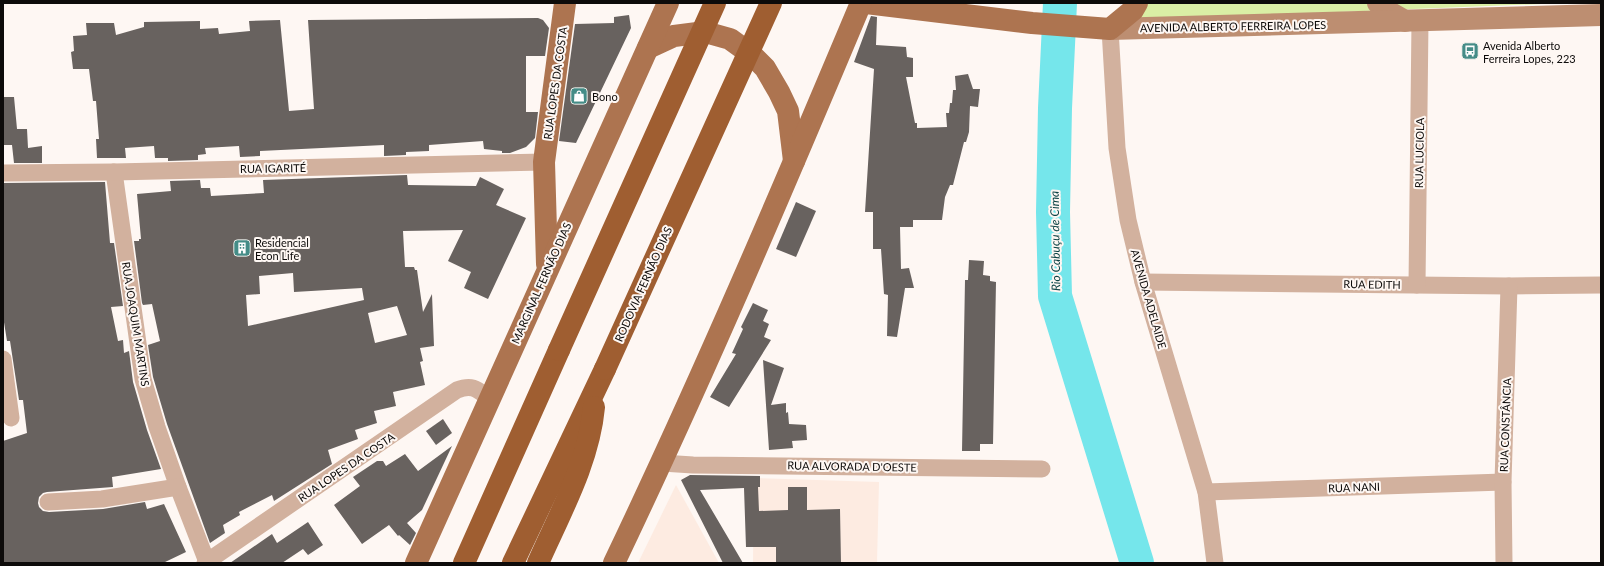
<svg xmlns="http://www.w3.org/2000/svg" width="1604" height="566" viewBox="0 0 1604 566" font-family="Lato,sans-serif">
<style>
.industrial{fill:#fdebe1}
.green{fill:#daefa5}
.lines{fill:none;stroke-linecap:round;stroke-linejoin:round}
.river{stroke:#75e6eb;stroke-width:34}
.building{fill:#68625f;fill-rule:evenodd}
.street{stroke:#d2b19e;stroke-width:17}
.secondary{stroke:#bd8e71;stroke-width:22}
.primary{stroke:#ad7450;stroke-width:22}
.highway{stroke:#9f5e31;stroke-width:22}
.highway-bridge{stroke:#9f5e31;stroke-width:22}
.labels{text-anchor:middle;dominant-baseline:central;stroke-width:4;stroke-linejoin:round;paint-order:stroke}
.street-label{font-size:11px;fill:#0d0b0a;stroke:#fef7f3}
.poi-label{font-size:11px;fill:#0d0b0a;stroke:#fef7f3;text-anchor:start}
.water-label{font-size:12px;font-style:italic;fill:#0b4244;stroke:#fef7f3}
</style>
<rect width="100%" height="100%" fill="#fef7f3"/>
<!-- industrial -->
<g class="industrial">
<polygon points="754,478 879,482 877,563 753,563"/>
<polygon points="676,485 719,563 638,563"/>
</g>
<!-- green -->
<polygon class="green" points="1145,3 1565,3 1138,20"/>
<g class="lines">
<!-- river -->
<polyline class="river" points="1060,3 1055,108 1053,212 1055,296 1137,563"/>
</g>
<!-- building -->
<g class="building">
<polygon points="629,15 631,28 576,143 559,141 575,24 614,23 614,17"/>
<polygon points="871,16 877,17 876,45 906,47 907,57 913,58 913,77 906,77 915,123 917,123 917,128 947,127 946,113 949,113 950,103 952,103 953,90 956,90 955,76 968,74 973,89 980,89 978,107 970,106 969,132 966,142 964,142 953,185 950,185 945,197 942,220 913,220 913,227 900,227 901,269 909,268 914,288 905,288 897,337 887,336 888,295 884,294 881,249 873,249 873,212 865,212 874,69 854,62"/>
<polygon points="538,18 543,20 549,28 545,56 526,56 526,112 538,112 535,138 526,147 510,153 502,153 502,151 484,149 483,141 429,145 429,151 406,152 406,155 384,156 384,145 260,151 260,156 240,157 239,146 205,148 206,154 198,155 198,160 168,161 168,158 155,158 154,146 125,148 126,158 97,158 96,139 99,139 96,101 93,101 89,69 73,69 71,52 74,51 73,36 87,35 86,23 114,23 116,35 144,27 144,22 200,21 200,29 218,28 219,34 250,31 249,21 280,20 289,111 314,109 308,20"/>
<polygon points="3,97 14,97 17,129 27,129 28,148 42,146 42,163 14,163 12,145 3,145"/>
<path d="M407 175 408 185 476 186 480 177 504 189 496 205 526 218 488 299 464 288 471 272 448 261 463 230 403 231 405 267H414L415 270H417L423 312 432 294 434 346 420 348 423 361 420 362 425 385 393 392 396 406 374 411 377 423 355 430 358 439 328 450 332 464 274 501 272 495 239 512 240 515 223 525 225 533 210 543 167 424 153 377 148 345 160 341 152 304 143 305 142 303 134 241H139V239H141L137 194 171 191 170 181 200 180 201 188H210L211 196 264 193 263 180ZM293 273 294 292 362 288 364 300 248 326 246 295 260 294 259 276ZM397 306 407 335 375 343 368 313Z"/>
<polygon points="105,182 110,243 114,243 123,306 111,307 118,341 123,340 124,353 129,351 133,382 147,430 161,469 112,477 113,487 47,492 43,493 39,497 38,503 39,507 43,511 49,512 103,509 145,502 147,509 164,504 186,552 163,563 3,563 3,441 27,433 23,400 19,400 10,341 7,341 3,316 3,183"/>
<polygon points="796,202 816,211 796,257 776,249"/>
<polygon points="969,260 984,261 983,275 990,276 990,281 996,282 993,444 980,444 980,451 962,451 965,280 968,280"/>
<polygon points="753,303 768,310 763,321 769,324 764,337 771,340 729,407 710,397 736,354 732,353 743,329 741,327"/>
<polygon points="763,360 784,368 771,405 786,403 786,413 788,412 789,424 806,425 807,440 792,441 793,448 769,450"/>
<polygon points="443,419 452,433 436,445 426,431"/>
<polygon points="452,446 422,510 407,523 416,533 410,545 399,535 398,536 389,525 362,544 334,505 360,486 353,477 377,461 383,461 386,466 405,454 418,471"/>
<polygon points="690,475 760,476 760,487 758,487 759,511 788,510 788,487 807,487 807,510 840,509 841,563 776,563 776,547 746,547 744,488 700,490 743,563 723,563 681,480"/>
<polygon points="308,522 323,545 308,555 303,549 282,563 230,563 272,534 277,543"/>
</g>
<g class="lines">
<!-- street -->
<g class="street">
<polyline points="1110,29 1117,148 1128,220 1143,282 1206,492 1215,563"/>
<polyline points="114,172 143,379 157,427 178,487 207,562"/>
<polyline points="3,173 114,172 544,162"/>
<polyline points="1143,282 1509,286 1601,285"/>
<polyline points="1417,285 1420,21"/>
<polyline points="3,359 11,418"/>
<polyline points="662,463 693,465 1042,469"/>
<polyline points="1206,492 1503,482"/>
<polyline points="48,502 102,499 178,487"/>
<path d="M205 563 457 390C472 384 477 389 489 398"/>
<polyline points="1504,563 1503,482 1509,286"/>
</g>
<!-- secondary -->
<g class="secondary">
<polyline points="1378,3 1384,9 1405,21"/>
<polyline points="1110,29 1601,15"/>
</g>
<!-- primary -->
<g class="primary">
<polyline points="866,3 1032,23 1110,29 1133,10 1137,3"/>
<polyline points="648,48 674,36 705,32 730,39 752,55 765,68 779,92 788,111 794,161"/>
<polyline points="547,264 544,162 565,3"/>
<polyline points="416,563 668,3"/>
<path d="M614 563C702 379 782 191 861 3"/>
</g>
<!-- highway -->
<g class="highway">
<polyline points="464,563 559,350"/>
<polyline points="513,563 605,369"/>
<path d="M538 563C560 513 589 462 594 407"/>
</g>
<!-- highway-bridge -->
<g class="highway-bridge">
<polyline points="559,350 715,3"/>
<polyline points="605,369 771,3"/>
</g>
</g>
<!-- icons -->
<defs>
<symbol id="bus-square" viewBox="-11 -11 22 22"><rect x="-9" y="-9" width="18" height="18" rx="4" fill="#448c87" stroke="#fef7f3"/><path d="M-5-6H5V4H4V6H2V4H-2V6H-4V4H-5ZM-3.5-4V0h7V-4ZM-3.5 1.2v1.5H-2V1.2ZM2 1.2v1.5H3.5V1.2Z" fill="#fff"/></symbol>
<symbol id="shop-square" viewBox="-11 -11 22 22"><rect x="-9" y="-9" width="18" height="18" rx="4" fill="#448c87" stroke="#fef7f3"/><path d="M-5-2.5h2.3a2.7 3.5 0 0 1 5.4 0H5L5.5 6h-11ZM-1.5-2.5h3a1.5 2.3 0 0 0-3 0Z" fill="#fff"/></symbol>
<symbol id="building-square" viewBox="-11 -11 22 22"><rect x="-9" y="-9" width="18" height="18" rx="4" fill="#448c87" stroke="#fef7f3"/><path d="M-4-6H4V6H1V3H-1V6H-4ZM-2.5-4.3h1.7v1.8h-1.7ZM.8-4.3h1.7v1.8H.8ZM-2.5-1h1.7V.8h-1.7ZM.8-1h1.7V.8H.8Z" fill="#fff"/></symbol>
</defs>
<g fill-rule="evenodd">
<use href="#bus-square" x="1460" y="41" width="20" height="20"/>
<use href="#shop-square" x="569" y="86" width="20" height="20"/>
<use href="#building-square" x="232" y="238" width="20" height="20"/>
</g>
<g class="labels">
<!-- street labels -->
<g class="street-label">
<text transform="translate(1233 26) rotate(-1)">AVENIDA ALBERTO FERREIRA LOPES</text>
<text transform="translate(555 83) rotate(-82)">RUA LOPES DA COSTA</text>
<text transform="translate(1419 153) rotate(-89)">RUA LUCIOLA</text>
<text transform="translate(273 168) rotate(-1)">RUA IGARITÉ</text>
<text transform="translate(541 283) rotate(-66)">MARGINAL FERNÃO DIAS</text>
<text transform="translate(643 284) rotate(-66)">RODOVIA FERNÃO DIAS</text>
<text transform="translate(1372 284) rotate(1)">RUA EDITH</text>
<text transform="translate(1149 299) rotate(74)">AVENIDA ADELAIDE</text>
<text transform="translate(136 324) rotate(81)">RUA JOAQUIM MARTINS</text>
<text transform="translate(1505 425) rotate(-88)">RUA CONSTÂNCIA</text>
<text transform="translate(852 466) rotate(1)">RUA ALVORADA D'OESTE</text>
<text transform="translate(346 467) rotate(-34)">RUA LOPES DA COSTA</text>
<text transform="translate(1354 487) rotate(-2)">RUA NANI</text>
</g>
<!-- poi labels -->
<g class="poi-label">
<text x="1483" y="45">Avenida Alberto<tspan x="1483" dy="13">Ferreira Lopes, 223</tspan></text>
<text x="592" y="96">Bono</text>
<text x="255" y="242">Residencial<tspan x="255" dy="13">Econ Life</tspan></text>
</g>
<!-- water labels -->
<g class="water-label">
<text transform="translate(1055 241) rotate(-91)">Rio Cabuçu de Cima</text>
</g>
</g>
<!-- border -->
<rect width="1604" height="566" fill="none" stroke="#0d0b0a" stroke-width="8"/>
</svg>
